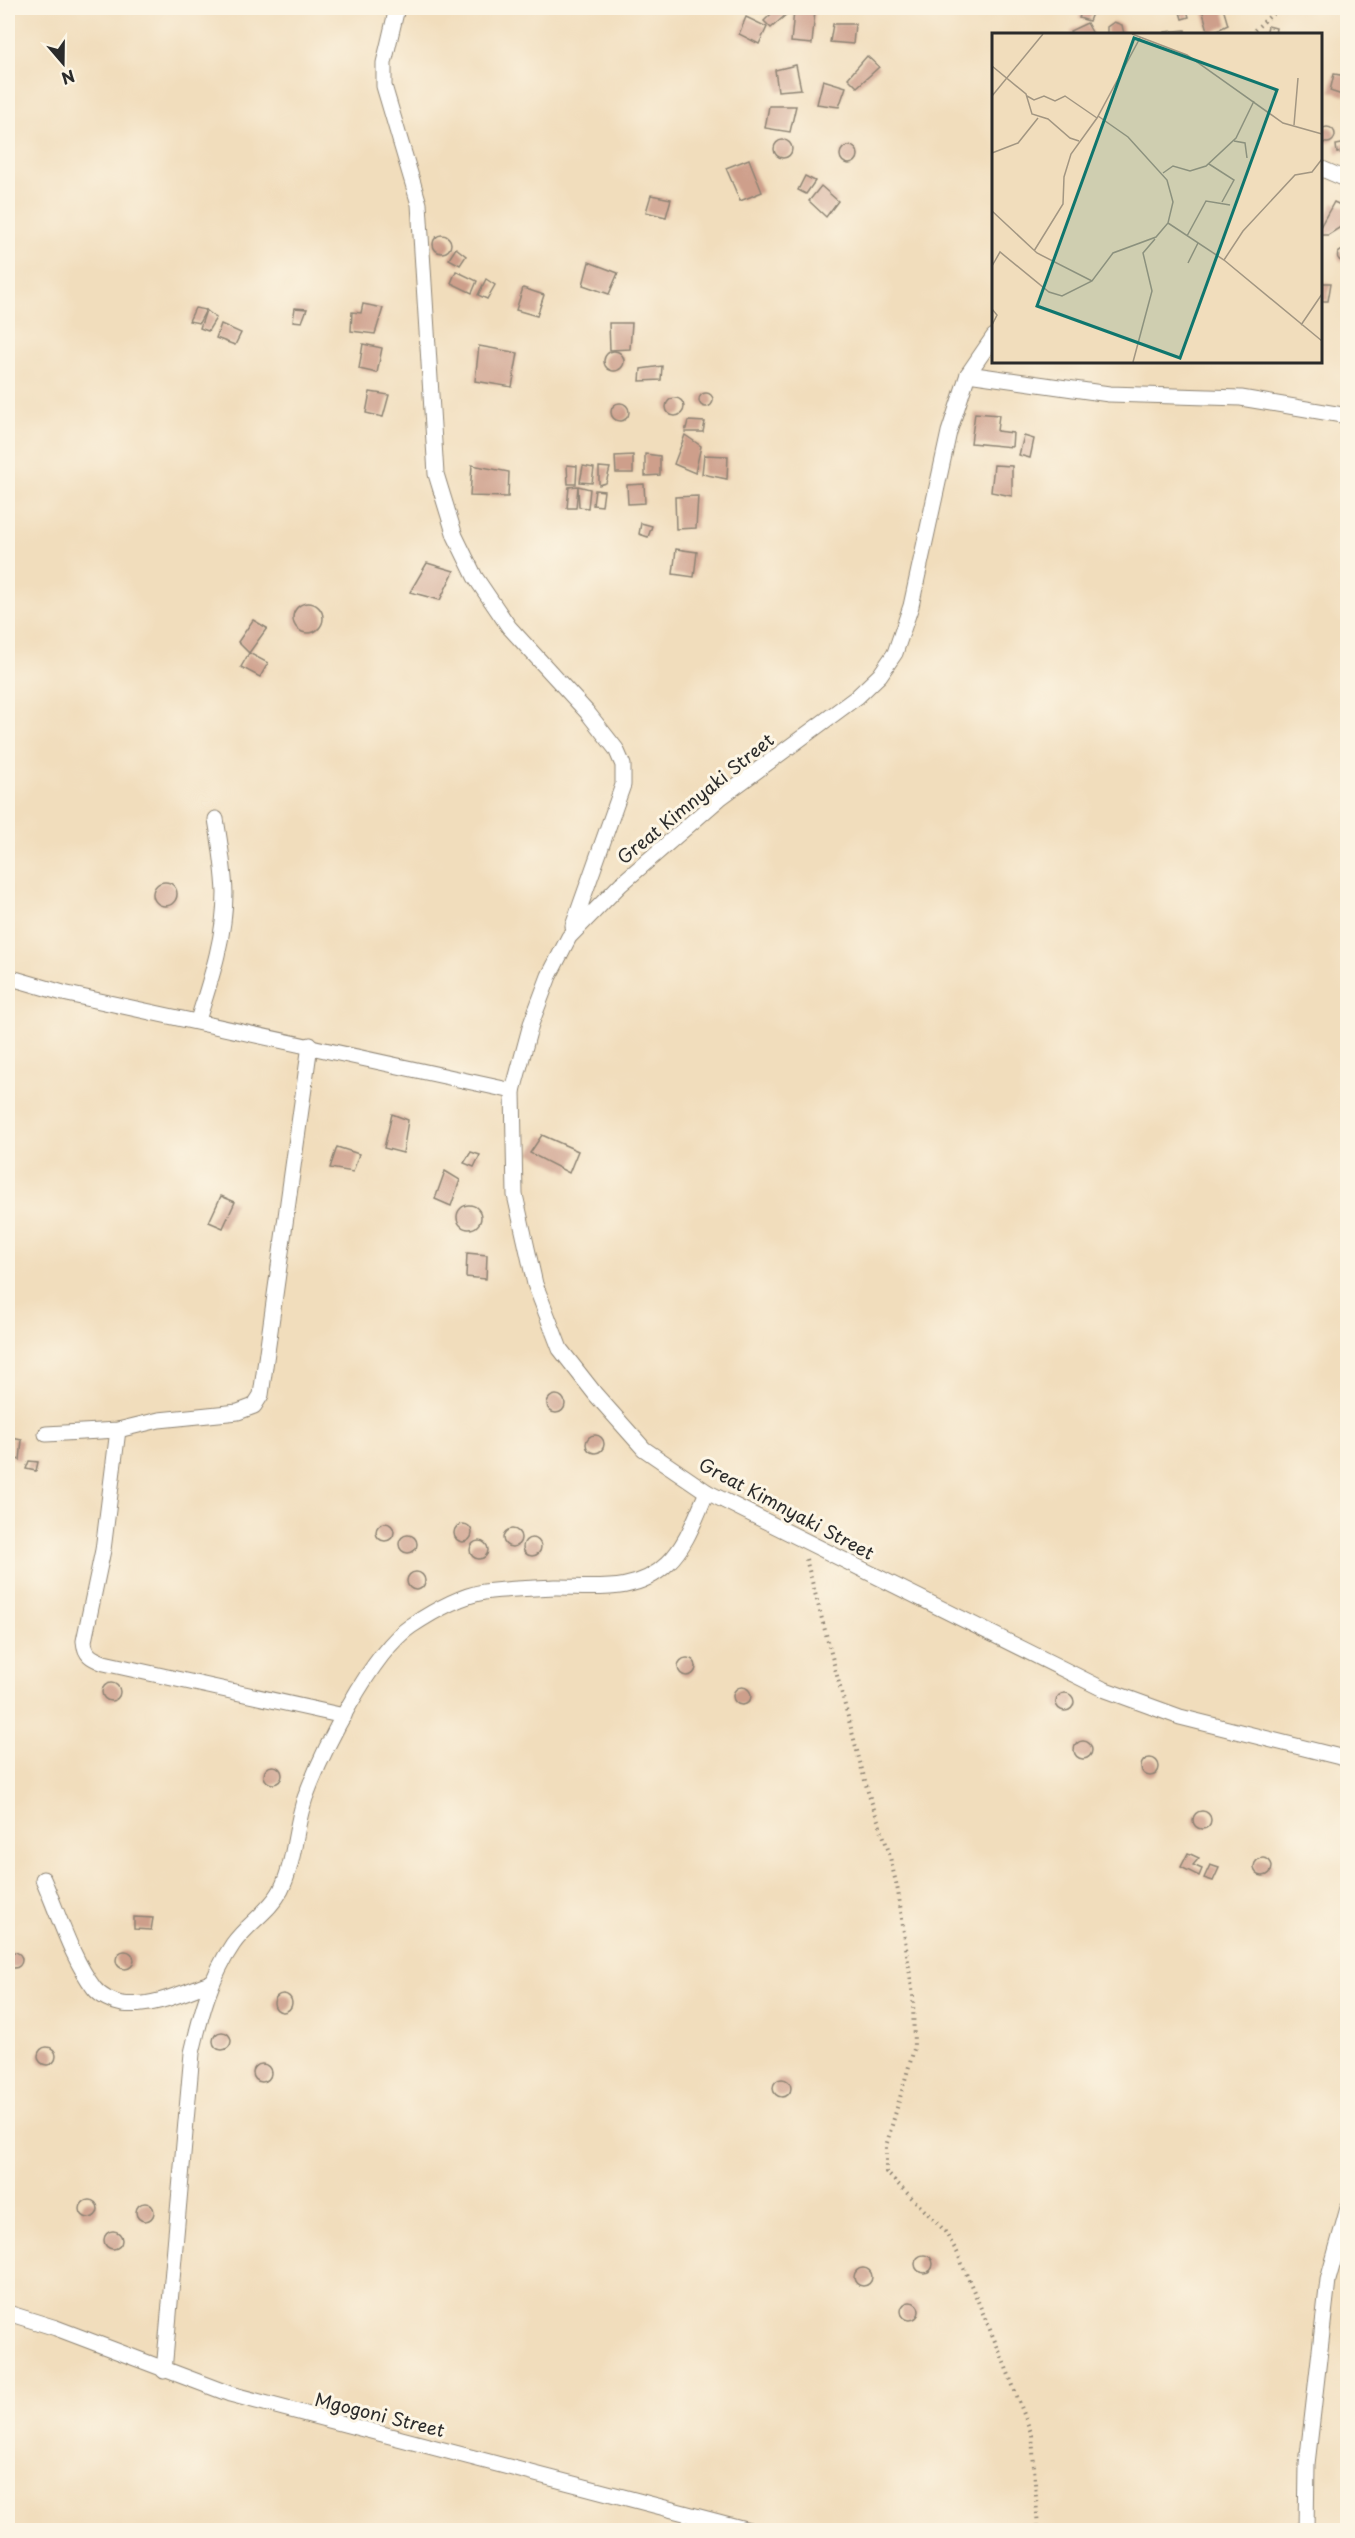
<svg xmlns="http://www.w3.org/2000/svg" width="1355" height="2538" viewBox="0 0 1355 2538" font-family="'Playpen Sans',sans-serif">
<style>
.building{fill:#ce9f8b}
.lines{fill:none;stroke-linecap:round;stroke-linejoin:round}
.minor-casing{stroke:#8e8474;stroke-width:17}
.path{stroke:#8e8474;stroke-width:4;stroke-dasharray:1.5 4.5;stroke-linecap:butt}
.minor{stroke:#fff;stroke-width:15}
.labels{text-anchor:middle;dominant-baseline:central;stroke-width:6;stroke-linejoin:round;paint-order:stroke}
.street-label{font-size:18px;fill:#2b2b2b;stroke:#fcf5e5}
.inset-road{fill:none;stroke:#a29682;stroke-width:1.5}
.view{fill:#0f766e;fill-opacity:0.15;stroke:#0f766e;stroke-width:3}
.inset-edge{fill:none;stroke:#2b2b2b;stroke-width:3}
</style>
<rect width="100%" height="100%" fill="#fcf5e5"/>
<filter id="ink" filterUnits="userSpaceOnUse"><feTurbulence type="fractalNoise" baseFrequency=".0167" numOctaves="2"/><feDisplacementMap in="SourceGraphic" scale="12" xChannelSelector="R" yChannelSelector="G"/><feConvolveMatrix kernelMatrix="1 2 1 2 8 2 1 2 1" color-interpolation-filters="sRGB"/></filter>
<filter id="wash" filterUnits="userSpaceOnUse"><feTurbulence type="fractalNoise" baseFrequency=".008" numOctaves="4" result="noise"/><feDisplacementMap in="SourceGraphic" scale="24" xChannelSelector="R" yChannelSelector="G"/><feGaussianBlur stdDeviation="1.35" result="paint"/><feColorMatrix in="noise" values="0 0 0 0 0 0 0 0 0 0 0 0 0 0 0 0 0 1.4 0 .05"/><feComposite in="paint" operator="in"/></filter>
<g filter="url(#wash)">
<rect width="100%" height="100%" fill="#f1ddbc"/>
<g id="blocks">
<!-- building -->
<g class="building">
<polygon points="777,8 787,8 789,12 771,28 764,21"/>
<polygon points="1083,8 1100,8 1098,13 1093,11 1089,21 1079,18"/>
<polygon points="1206,8 1223,8 1228,25 1209,34 1202,9"/>
<polygon points="1187,10 1189,17 1182,19 1180,12"/>
<polygon points="794,11 815,11 812,44 791,42"/>
<polygon points="746,17 767,27 759,44 739,34"/>
<polygon points="1114,22 1122,25 1124,34 1107,34 1107,27"/>
<polygon points="1087,23 1093,34 1072,34 1070,31"/>
<polygon points="833,24 855,24 853,44 830,42"/>
<polygon points="1268,26 1276,28 1275,34 1266,34"/>
<polygon points="1185,30 1185,34 1165,34 1165,32"/>
<polygon points="867,56 879,67 857,87 848,78"/>
<polygon points="796,65 801,89 778,91 775,70"/>
<polygon points="1334,74 1346,76 1345,96 1330,91"/>
<polygon points="823,80 846,87 839,107 817,104"/>
<polygon points="769,106 796,106 790,132 765,128"/>
<circle cx="1327" cy="135" r="8"/>
<circle cx="783" cy="149" r="9"/>
<polygon points="1347,143 1347,151 1337,153 1336,145"/>
<circle cx="849" cy="155" r="9"/>
<polygon points="749,159 762,192 740,201 726,168"/>
<polygon points="805,176 815,181 806,194 798,190"/>
<polygon points="821,186 838,201 826,217 809,201"/>
<polygon points="651,195 671,199 666,217 646,212"/>
<polygon points="1334,202 1347,208 1347,223 1328,235 1320,235 1320,227"/>
<circle cx="442" cy="244" r="9"/>
<polygon points="456,248 466,256 460,265 449,259"/>
<circle cx="1343" cy="256" r="5.5"/>
<polygon points="589,262 618,273 609,294 583,285"/>
<polygon points="456,271 477,281 472,293 451,283"/>
<polygon points="486,279 495,285 487,299 478,295"/>
<polygon points="1320,283 1331,283 1328,301 1320,301"/>
<polygon points="523,288 544,295 537,316 516,310"/>
<polygon points="363,304 383,308 375,334 351,331 352,312 361,313"/>
<polygon points="195,308 206,310 199,323 189,321"/>
<polygon points="295,308 307,309 302,322 293,321"/>
<polygon points="206,310 216,318 208,331 200,328"/>
<polygon points="609,323 632,323 630,349 610,350"/>
<polygon points="221,324 241,333 235,345 216,338"/>
<polygon points="363,344 382,348 377,373 359,369"/>
<polygon points="479,346 518,353 512,387 475,381"/>
<circle cx="614" cy="361" r="10"/>
<polygon points="662,366 661,380 640,381 641,369"/>
<polygon points="370,392 389,395 383,417 366,413"/>
<circle cx="706" cy="400" r="7"/>
<circle cx="675" cy="407" r="9"/>
<circle cx="620" cy="412" r="9"/>
<polygon points="975,413 999,415 997,431 1013,433 1012,447 971,443"/>
<polygon points="688,421 705,422 703,432 685,432"/>
<polygon points="685,435 701,446 695,473 674,464"/>
<polygon points="1024,436 1034,439 1030,458 1019,455"/>
<polygon points="645,454 660,456 660,475 645,476"/>
<polygon points="633,455 633,473 616,473 615,456"/>
<polygon points="704,455 728,456 727,479 702,474"/>
<polygon points="472,465 509,472 508,497 470,496"/>
<polygon points="567,465 577,466 576,484 568,484"/>
<polygon points="994,465 1012,466 1012,496 991,492"/>
<polygon points="583,466 594,468 592,483 580,482"/>
<polygon points="599,467 610,468 606,483 599,485"/>
<polygon points="644,484 645,503 628,504 627,485"/>
<polygon points="578,486 590,489 588,508 579,507 578,486 576,508 567,508 569,487"/>
<polygon points="595,490 604,491 602,506 593,505"/>
<polygon points="698,496 696,528 676,529 675,497"/>
<polygon points="641,523 652,526 648,537 639,534"/>
<polygon points="676,549 697,552 694,577 673,574"/>
<polygon points="427,563 454,571 440,600 410,592"/>
<circle cx="308" cy="618" r="15"/>
<polygon points="253,620 267,628 249,653 268,663 260,677 241,667 249,653 238,642"/>
<circle cx="165" cy="894" r="12"/>
<polygon points="392,1114 408,1120 403,1153 384,1148"/>
<polygon points="542,1135 578,1151 569,1173 530,1153"/>
<polygon points="337,1147 359,1154 353,1172 330,1168"/>
<polygon points="471,1152 480,1155 474,1167 464,1163"/>
<polygon points="445,1171 460,1180 451,1206 435,1199"/>
<polygon points="221,1196 235,1202 223,1228 209,1222"/>
<circle cx="469" cy="1217" r="12"/>
<polygon points="467,1253 487,1255 486,1279 466,1277"/>
<circle cx="556" cy="1404" r="9"/>
<circle cx="595" cy="1444" r="9"/>
<polygon points="12,1438 22,1440 20,1460 13,1458"/>
<polygon points="29,1461 38,1462 36,1471 26,1469"/>
<circle cx="385" cy="1532" r="9"/>
<circle cx="463" cy="1533" r="9"/>
<circle cx="512" cy="1538" r="9"/>
<circle cx="408" cy="1544" r="9"/>
<circle cx="532" cy="1547" r="9"/>
<circle cx="479" cy="1550" r="9"/>
<circle cx="416" cy="1581" r="9"/>
<circle cx="687" cy="1667" r="9"/>
<circle cx="111" cy="1692" r="9"/>
<circle cx="742" cy="1696" r="9"/>
<circle cx="1065" cy="1702" r="9"/>
<circle cx="1083" cy="1750" r="9"/>
<circle cx="1150" cy="1767" r="9"/>
<circle cx="273" cy="1775" r="9"/>
<circle cx="1202" cy="1820" r="9"/>
<polygon points="1188,1853 1199,1858 1193,1865 1202,1869 1199,1876 1181,1867"/>
<circle cx="1263" cy="1867" r="9"/>
<polygon points="1210,1865 1219,1868 1213,1881 1204,1878"/>
<polygon points="134,1917 153,1918 151,1930 134,1929"/>
<circle cx="125" cy="1960" r="9"/>
<circle cx="14" cy="1960" r="8"/>
<circle cx="283" cy="2003" r="9"/>
<circle cx="222" cy="2041" r="9"/>
<circle cx="47" cy="2056" r="9"/>
<circle cx="262" cy="2073" r="9"/>
<circle cx="782" cy="2088" r="9"/>
<circle cx="89" cy="2209" r="9"/>
<circle cx="145" cy="2212" r="9"/>
<circle cx="113" cy="2240" r="9"/>
<circle cx="924" cy="2264" r="9"/>
<circle cx="863" cy="2277" r="9"/>
<circle cx="910" cy="2311" r="9"/>
</g>
</g>
</g>
<g filter="url(#ink)">
<use href="#blocks" fill-opacity="0" stroke="#8e8474" stroke-width="1.5"/>
<g class="lines">
<defs>
<g id="minor">
<polyline points="397,8 384,63 384,86 419,204 436,474 455,536 475,577 509,627 587,712 616,749 623,765 623,785 573,926"/>
<polyline points="1320,168 1348,180"/>
<polyline points="994,336 968,374 949,432 911,606 895,653 880,675 857,697 720,798 621,884 569,937 549,976 531,1024 513,1091 515,1195 535,1284 560,1349 596,1395 644,1449 707,1492 1103,1689 1180,1717 1348,1759"/>
<polyline points="968,374 1109,394 1241,398 1348,416"/>
<polyline points="8,977 63,993 513,1091"/>
<path d="M198 1020C211 979 225 937 225 893 224 868 220 843 216 819"/>
<path d="M118 1430 103 1550 84 1641C85 1655 91 1658 104 1663L344 1716"/>
<polyline points="46,1434 118,1430 159,1420 238,1412 254,1406 261,1395 310,1045"/>
<path d="M43 1879C58 1913 72 1959 94 1988 100 1996 112 2002 122 2004 152 2008 185 1992 212 1982"/>
<polyline points="8,2313 56,2328 230,2394 749,2530"/>
<path d="M164 2371 192 2053C201 2014 210 1978 233 1944 247 1924 270 1911 281 1890 295 1862 295 1827 305 1798 322 1752 371 1653 411 1626 432 1612 459 1596 484 1592 508 1589 533 1588 557 1587 596 1587 637 1594 668 1563 687 1545 696 1516 707 1492"/>
<polyline points="1306,2530 1307,2464 1328,2280 1348,2208"/>
</g>
</defs>
<!-- minor casing -->
<use href="#minor" class="minor-casing"/>
<!-- path -->
<g class="path">
<polyline points="1250,34 1270,16 1285,8"/>
<polyline points="806,1559 868,1792 888,1849 898,1891 913,1996 914,2049 886,2146 886,2172 944,2230 957,2252 1005,2365 1032,2435 1038,2530"/>
</g>
<!-- minor -->
<use href="#minor" class="minor"/>
</g>
</g>
<g class="labels">
<!-- street labels -->
<g class="street-label">
<text transform="translate(695 798) rotate(-39)">Great Kimnyaki Street</text>
<text transform="translate(787 1508) rotate(28)">Great Kimnyaki Street</text>
<text transform="translate(380 2414) rotate(14)">Mgogoni Street</text>
</g>
</g>
<!-- overview -->
<g transform="translate(992 33)">
<rect width="330" height="330" fill="#f1ddbc"/>
<path class="inset-road" d="M140 1 195 22 291 90 330 101M0 33 34 61 40 81 56 86 78 105 87 108M0 63 51 1M35 63 42 67 52 63 63 68 73 63 105 85M302 92 306 45M242 108 253 110 255 125M0 120 26 110 46 85M217 131 242 147 230 169M171 140 181 133 198 138 214 133 244 105 262 68M0 178 45 220 100 248M176 190 232 227 330 308M195 203 214 168 238 172M42 218 71 171 72 144 79 121 105 85 148 5M232 227 251 198 303 142 320 139 330 126M196 230 206 210M0 233 8 219 57 259 70 263 100 248 121 220 164 204 176 190 181 169 175 147 136 104 106 83M0 276 5 282 0 292M309 292 330 261M141 329 160 258 151 220 163 206"/>
<path class="view" d="M142 5 285 57 188 325 45 273Z"/>
<rect width="330" height="330" class="inset-edge"/>
</g>
<!-- margin -->
<rect width="1355" height="2538" fill="none" stroke="#fcf5e5" stroke-width="30"/>
<!-- north arrow -->
<g transform="translate(63 63) rotate(160)" stroke="#fcf5e5" stroke-width="4.5" paint-order="stroke">
<path d="M0-4.5L10 22L0 15L-10 22Z" fill="#2b2b2b"/>
<text y="-9" font-size="16" font-weight="bold" text-anchor="middle" fill="#2b2b2b">N</text>
</g>
</svg>
